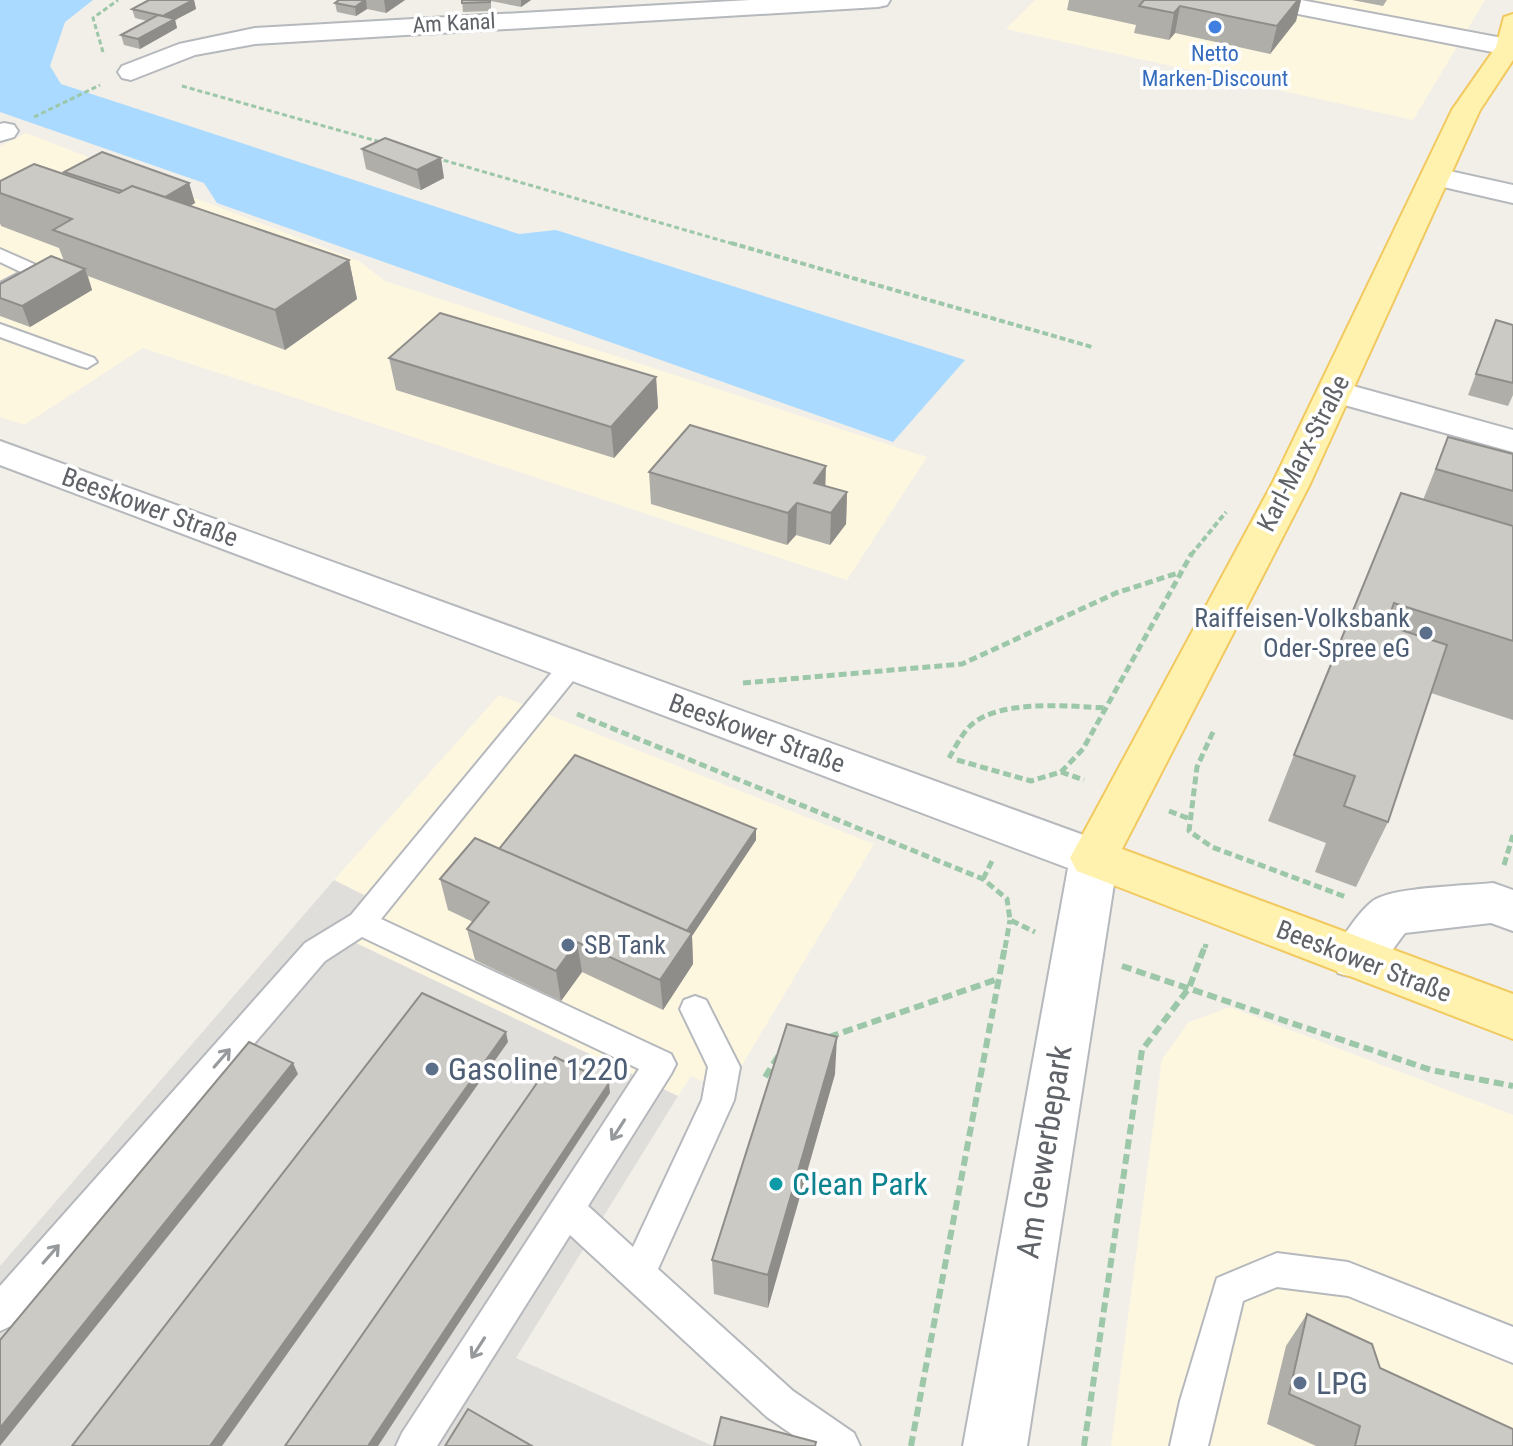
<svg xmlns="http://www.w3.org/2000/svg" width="1513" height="1446" viewBox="0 0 1513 1446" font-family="'Roboto Condensed',sans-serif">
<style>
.commercial{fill:#fef7e0}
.industrial{fill:#e0deda}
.water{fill:#aadaff}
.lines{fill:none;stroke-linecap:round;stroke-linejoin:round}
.service-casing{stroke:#b5b8bc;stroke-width:4}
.minor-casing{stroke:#b5b8bc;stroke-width:4}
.tertiary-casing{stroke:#b5b8bc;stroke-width:4}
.primary-casing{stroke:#f2c960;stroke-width:4}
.path-far3{stroke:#9cc7a9;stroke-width:3;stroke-dasharray:5 3;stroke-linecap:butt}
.path-far2{stroke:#9cc7a9;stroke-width:4;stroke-dasharray:6 3;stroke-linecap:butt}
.path-far1{stroke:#9cc7a9;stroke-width:5;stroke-dasharray:8 4;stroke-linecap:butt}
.path{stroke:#9cc7a9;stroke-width:6;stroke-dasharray:10 5;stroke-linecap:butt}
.service{fill:#fff;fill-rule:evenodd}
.minor{fill:#fff;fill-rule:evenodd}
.tertiary{fill:#fff;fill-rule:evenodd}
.primary{fill:#fff2af;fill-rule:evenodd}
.wall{fill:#afaea9}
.shaded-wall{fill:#8f8d8a}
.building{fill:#cccac5;stroke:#8f8d8a;stroke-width:2}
.oneway{stroke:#979a9d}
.shop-dot{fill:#3f7fe0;stroke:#fff;stroke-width:3}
.service-dot{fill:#5c6f8a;stroke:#fff;stroke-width:3}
.culture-dot{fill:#0f9aa8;stroke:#fff;stroke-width:3}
.labels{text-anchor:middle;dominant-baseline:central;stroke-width:7;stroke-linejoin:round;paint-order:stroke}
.far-street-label{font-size:22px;fill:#5f6368;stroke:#fff}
.far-shop-label{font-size:22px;fill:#366cbe;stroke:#fff}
.street-label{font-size:26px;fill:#5f6368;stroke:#fff}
.service-label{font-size:26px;fill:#4e5e75;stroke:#fff;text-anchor:end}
.near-service-label{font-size:32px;fill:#4e5e75;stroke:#fff;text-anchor:start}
.near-street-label{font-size:32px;fill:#5f6368;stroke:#fff}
.near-culture-label{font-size:32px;fill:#0d838f;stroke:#fff;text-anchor:start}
</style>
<rect width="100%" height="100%" fill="#f1efe8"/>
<!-- commercial -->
<g class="commercial">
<polygon points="1035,0 1485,0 1413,120 1006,29"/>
<polygon points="26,133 359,261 385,281 927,457 847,580 143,348 24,425 0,417 0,146"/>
<polygon points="499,695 874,844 726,1092 691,1076 678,1096 342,936 373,900 334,880"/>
<polygon points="1230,1007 1513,1115 1513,1446 1111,1446 1162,1059 1189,1022"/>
</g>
<!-- industrial -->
<polygon class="industrial" points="334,880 374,900 343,937 678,1096 516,1358 713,1446 0,1446 0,1266"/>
<!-- water -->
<polygon class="water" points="0,0 93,0 65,22 50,66 61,84 519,234 556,230 965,360 893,442 217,203 204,183 0,112"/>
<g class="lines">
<defs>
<g id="service">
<polygon points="0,249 43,268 45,272 0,297 0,283 21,272 0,262"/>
<polygon points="0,324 94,358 97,362 87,368 80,366 0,337"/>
<polygon points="572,656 581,659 585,665 581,671 381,919 671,1054 676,1064 671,1074 588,1206 633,1247 702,1100 708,1067 680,1009 684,1000 695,996 706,1000 740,1067 734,1100 658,1269 793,1391 854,1433 860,1446 809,1446 767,1417 570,1235 437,1446 396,1446 402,1433 639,1069 362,937 325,961 13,1325 0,1331 0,1286 305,943 351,915 563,659"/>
<polygon points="1277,1253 1348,1262 1513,1327 1513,1363 1348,1296 1277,1287 1243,1301 1208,1446 1170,1446 1180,1401 1217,1278"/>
</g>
<g id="minor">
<polygon points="750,0 890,0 887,5 878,7 255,44 195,55 131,80 122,78 118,72 122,66 179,44 255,28"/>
<polygon points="1250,0 1301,0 1513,40 1513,56 1262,7 1253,5"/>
<polygon points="4,123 14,125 18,131 14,137 0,141 0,124"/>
<polygon points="1436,168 1513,185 1513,203 1426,183 1421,177 1426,171"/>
<polygon points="1335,381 1513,430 1513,452 1323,399 1317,392 1323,385"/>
<path d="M1493 883 1513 890V931L1491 923 1405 933C1384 959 1376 986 1338 973L1331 958C1338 943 1361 907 1376 899 1398 887 1465 886 1493 883Z"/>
</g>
<polygon id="tertiary" points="0,441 1111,845 1118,858 1027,1446 963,1446 1068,868 0,465"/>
<polygon id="primary" points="1513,14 1513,60 1480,110 1310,484 1122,849 1513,994 1513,1039 1077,871 1070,858 1272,484 1452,110 1496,47 1504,17"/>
</defs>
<!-- service casing -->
<use href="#service" class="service-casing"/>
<!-- minor casing -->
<use href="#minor" class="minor-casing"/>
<!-- tertiary casing -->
<use href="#tertiary" class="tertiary-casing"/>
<!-- primary casing -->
<use href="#primary" class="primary-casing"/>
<!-- path-far3 -->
<g class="path-far3">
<polyline points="103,52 93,18 118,0"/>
<polyline points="182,86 384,143"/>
<polyline points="34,117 100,85"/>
<polyline points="436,158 737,245"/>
</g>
<!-- path-far2 -->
<g class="path-far2">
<polyline points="731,243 1092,347"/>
<polyline points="1191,555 1226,512"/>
</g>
<!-- path-far1 -->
<g class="path-far1">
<polyline points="743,683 962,664 1116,593 1181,572"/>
<polyline points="577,714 983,879 1007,899 1010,920 1035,932"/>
<polyline points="1213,732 1197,767 1189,831 1212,847 1346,897"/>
<path d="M949 758C955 748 961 735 970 726 998 699 1069 706 1106 708"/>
<polyline points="957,760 1031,781 1061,772 1083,749 1192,553"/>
<polyline points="1061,772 1084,780"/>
<polyline points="1169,811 1190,819"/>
<polyline points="1504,865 1513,835"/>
<polyline points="983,879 992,861"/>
<polyline points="1005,948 1010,920"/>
<polyline points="1205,948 1206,944"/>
</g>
<!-- path -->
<g class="path">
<polyline points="1122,966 1431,1070 1513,1086"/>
<polyline points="829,1037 998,979"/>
<polyline points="765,1077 779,1055"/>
<polyline points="911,1446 1005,946"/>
<polyline points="1084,1446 1142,1050 1189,988 1205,946"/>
</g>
<!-- service -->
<use href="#service" class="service"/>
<!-- minor -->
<use href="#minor" class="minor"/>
<!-- tertiary -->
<use href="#tertiary" class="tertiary"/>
<!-- primary -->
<use href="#primary" class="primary"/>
</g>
<!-- wall -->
<g class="wall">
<polygon points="194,0 196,9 175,20 177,28 140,49 124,45 121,35 147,21 135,18 132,9"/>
<polygon points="339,0 405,0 386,13 367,9 356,16 337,12 335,3"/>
<polygon points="462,0 531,0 521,7 491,1 491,11 463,12"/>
<polygon points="1069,0 1301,0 1296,21 1270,54 1175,33 1169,40 1134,33 1136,25 1067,10"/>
<polygon points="1352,0 1387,0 1383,6"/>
<polygon points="362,149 444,178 421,190 366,169"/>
<polygon points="64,172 189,183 195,203 190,206 349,260 357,299 285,350 88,276 92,290 30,327 0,316 0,284 64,261 59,248 1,226 0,223 0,181 64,174"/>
<polygon points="1496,320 1513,325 1513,395 1508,406 1468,395"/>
<polygon points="389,358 656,377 658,408 614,458 396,390"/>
<polygon points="1448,437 1513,454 1513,720 1431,693 1388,822 1356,887 1315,872 1326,843 1268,821 1294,755 1423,500"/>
<polygon points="649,472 826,486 847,492 846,524 830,545 796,535 787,545 651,504"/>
<polygon points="756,840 692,936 693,964 663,1010 582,972 561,1001 475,960 467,929 473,922 448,910 440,879 499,849"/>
<polygon points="835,1074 768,1308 714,1294 712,1260"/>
<polygon points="1307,1314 1380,1368 1513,1446 1316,1446 1267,1424 1286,1346"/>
</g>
<!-- shaded-wall -->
<g class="shaded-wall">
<polygon points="194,0 196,9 175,20 177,28 140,49 138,39 163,16"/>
<polygon points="366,0 367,9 356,16 355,7"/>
<polygon points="384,0 405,0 386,13"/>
<polygon points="521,0 531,0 521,7"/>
<polygon points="1298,0 1301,0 1296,21 1270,54 1277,26"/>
<polygon points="1180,6 1175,33 1169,40 1174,13"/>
<polygon points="441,158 444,178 421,190 417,170"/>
<polygon points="189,183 195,203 162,222 156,202"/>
<polygon points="349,260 357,299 285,350 275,310"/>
<polygon points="85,269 92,290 30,327 22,306"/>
<polygon points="656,377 658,408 614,458 611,427"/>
<polygon points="826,466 825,498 814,483"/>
<polygon points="847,492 846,524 830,545 831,513"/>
<polygon points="797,503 796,535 787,545 788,513"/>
<polygon points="756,829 756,840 692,936 693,964 663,1010 660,980 677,946"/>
<polygon points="577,942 582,972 561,1001 556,971"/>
<polygon points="506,1032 508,1042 222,1446 210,1446"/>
<polygon points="837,1037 835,1074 768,1308 768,1275"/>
<polygon points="293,1063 298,1074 0,1446 0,1428"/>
<polygon points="609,1083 610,1093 378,1446 368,1446"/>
</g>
<!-- building -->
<g class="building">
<polygon points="149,0 193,0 163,16 132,9"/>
<polygon points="339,0 365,0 355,7 335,3"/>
<polygon points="462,0 490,0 490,2 462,3"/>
<polygon points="1144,0 1298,0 1277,26 1180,6 1174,13 1139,6"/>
<polygon points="158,15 175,19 138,39 121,35"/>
<polygon points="385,138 441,158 417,170 362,149"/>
<polygon points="102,152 189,183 165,197 132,186 123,191 64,172"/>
<polygon points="34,164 119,193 132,186 349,260 275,310 53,230 72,219 0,193 0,181"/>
<polygon points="51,256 85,269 22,306 0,298 0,284"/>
<polygon points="440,313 656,377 611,427 389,358"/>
<polygon points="1496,320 1513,325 1513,383 1476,374"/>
<polygon points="690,425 826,466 814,483 847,492 831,513 797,503 788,513 649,472"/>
<polygon points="1448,437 1513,454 1513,491 1436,469"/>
<polygon points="1401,493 1513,526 1513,641 1394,603 1386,625 1447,645 1388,822 1344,806 1355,776 1294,755"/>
<polygon points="575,755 756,829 687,931 499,849"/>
<polygon points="475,838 692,933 660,980 577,942 556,971 467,929 489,902 440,879"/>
<polygon points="422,993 506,1032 210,1446 72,1446"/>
<polygon points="787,1024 837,1037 768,1275 712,1260"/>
<polygon points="249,1042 293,1063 0,1428 0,1340"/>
<polygon points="555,1057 609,1083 368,1446 285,1446"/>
<polygon points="1307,1314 1372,1344 1380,1368 1513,1429 1513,1446 1355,1446 1360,1426 1289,1394"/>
<polygon points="468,1409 532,1446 445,1446"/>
<polygon points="721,1417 816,1442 815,1446 714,1446"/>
</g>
<!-- one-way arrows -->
<defs><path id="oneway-shaft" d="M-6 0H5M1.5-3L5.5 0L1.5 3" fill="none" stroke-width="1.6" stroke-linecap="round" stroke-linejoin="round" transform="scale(2)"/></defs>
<g class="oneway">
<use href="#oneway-shaft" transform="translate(222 1058) rotate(-49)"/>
<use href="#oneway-shaft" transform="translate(618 1130) rotate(123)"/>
<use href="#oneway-shaft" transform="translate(51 1254) rotate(-49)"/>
<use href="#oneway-shaft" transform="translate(478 1348) rotate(123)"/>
</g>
<!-- markers -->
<circle class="shop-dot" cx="1215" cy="27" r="8"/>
<g class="service-dot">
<circle cx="1426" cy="633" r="8"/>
<circle cx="568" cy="945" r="8"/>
<circle cx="432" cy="1069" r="8"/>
<circle cx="1300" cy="1383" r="8"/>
</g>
<circle class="culture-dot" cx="776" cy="1184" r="8"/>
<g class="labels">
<!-- far-street labels -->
<g class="far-street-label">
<text transform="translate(454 23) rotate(-3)">Am Kanal</text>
</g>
<!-- far-shop labels -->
<g class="far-shop-label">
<text x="1215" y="53">Netto<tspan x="1215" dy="25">Marken-Discount</tspan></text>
</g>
<!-- street labels -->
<g class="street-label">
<text transform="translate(1303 453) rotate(-63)">Karl-Marx-Straße</text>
<text transform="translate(150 507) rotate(20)">Beeskower Straße</text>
<text transform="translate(757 733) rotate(20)">Beeskower Straße</text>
<text transform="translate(1364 961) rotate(21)">Beeskower Straße</text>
</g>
<!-- service labels -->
<g class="service-label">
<text x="1410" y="618">Raiffeisen-Volksbank<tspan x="1410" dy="30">Oder-Spree eG</tspan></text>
<text x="584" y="945" text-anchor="start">SB Tank</text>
</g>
<!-- near-service labels -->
<g class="near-service-label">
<text x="448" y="1069">Gasoline 1220</text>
<text x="1316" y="1383">LPG</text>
</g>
<!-- near-street labels -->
<g class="near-street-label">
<text transform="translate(1044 1152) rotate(-81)">Am Gewerbepark</text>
</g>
<!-- near-culture labels -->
<g class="near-culture-label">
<text x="792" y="1184">Clean Park</text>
</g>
</g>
</svg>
